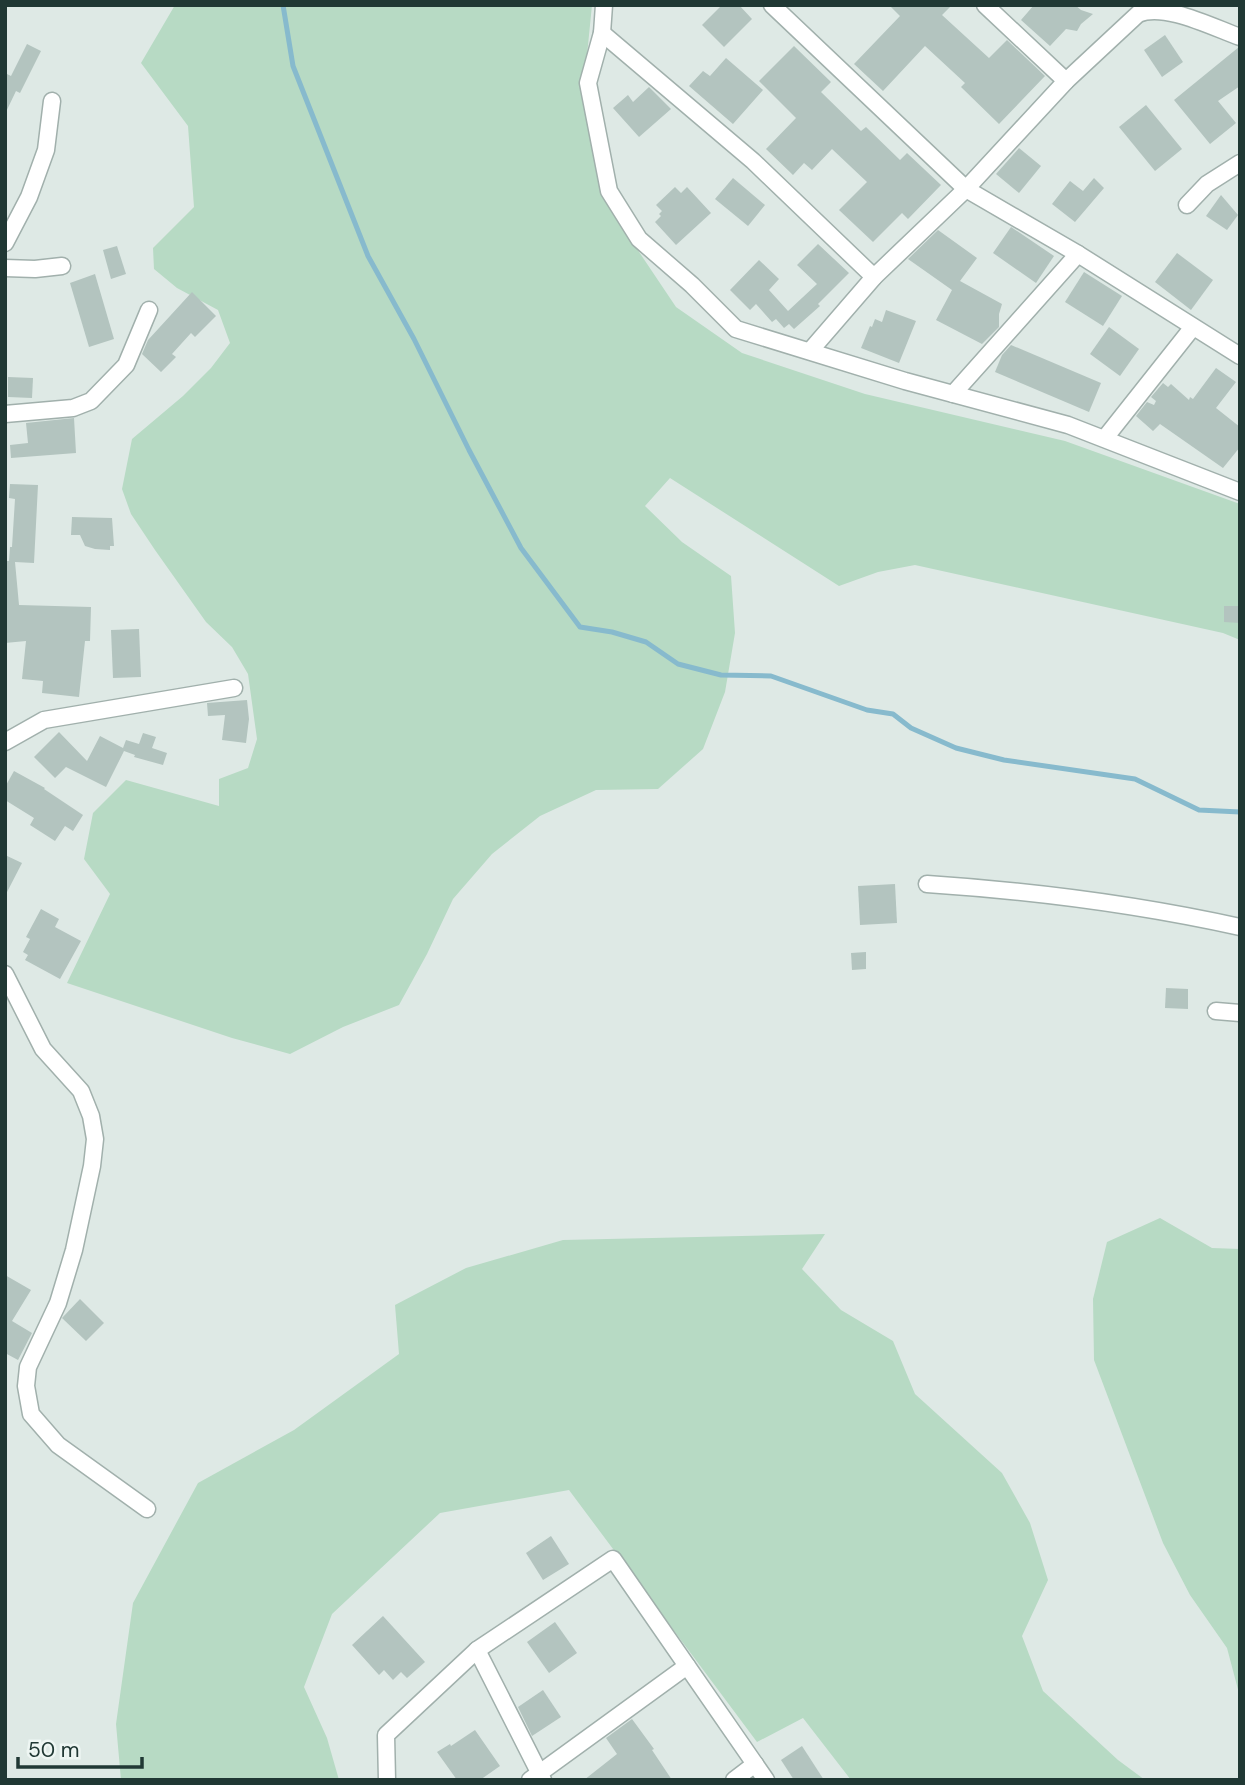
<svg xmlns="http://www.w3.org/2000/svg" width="1245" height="1785" viewBox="0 0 1245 1785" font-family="'DM Sans',sans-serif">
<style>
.green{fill:#b7dac4}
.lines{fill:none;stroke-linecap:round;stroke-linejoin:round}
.stream{stroke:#87bacd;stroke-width:5}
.building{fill:#b3c4bf}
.minor-casing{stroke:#a1b0ac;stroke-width:19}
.minor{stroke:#fff;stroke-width:16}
</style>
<rect width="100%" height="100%" fill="#dee9e5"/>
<!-- green -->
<g class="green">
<polygon points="175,5 592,5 586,65 627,234 676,307 742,353 865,394 1065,441 1240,504 1240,640 1223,633 915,565 878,572 839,586 670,478 645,506 682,542 731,576 735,633 725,692 703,749 658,789 596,790 540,816 492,854 453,899 427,954 399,1005 343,1027 290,1054 232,1038 67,983 110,894 84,859 93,813 126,780 219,806 219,779 248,768 257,739 248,674 232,647 206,622 155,550 131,514 122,489 132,439 183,396 211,368 230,343 218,310 177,288 154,269 153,248 194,207 188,126 141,63"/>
<polygon points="1160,1218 1212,1248 1240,1249 1240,1697 1227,1648 1190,1595 1163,1543 1094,1360 1093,1299 1107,1242"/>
<polygon points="825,1234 802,1269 841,1310 893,1341 915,1394 1002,1473 1030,1523 1048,1580 1022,1636 1043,1691 1118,1760 1145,1780 851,1780 803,1718 757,1742 569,1490 440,1513 332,1614 304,1687 327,1738 339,1780 121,1780 116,1724 133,1603 198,1483 294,1430 399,1354 395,1305 466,1268 563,1240"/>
</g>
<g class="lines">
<!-- stream -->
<polyline class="stream" points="283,5 293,66 368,256 414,339 469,450 521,548 580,627 612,632 646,642 678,664 721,675 771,676 867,710 893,714 911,728 956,748 1004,760 1135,779 1199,810 1240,812"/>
</g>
<!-- building -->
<g class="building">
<polygon points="722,5 739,5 752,19 724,47 702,25"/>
<polygon points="889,5 952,5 942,15 989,58 1007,40 1045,76 999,124 961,87 965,83 925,46 883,91 854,64 900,16"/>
<polygon points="1034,5 1075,5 1081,10 1093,14 1081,24 1077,31 1066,29 1050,46 1021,20"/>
<polygon points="1165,35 1183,62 1162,77 1144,50"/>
<polygon points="27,44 41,51 20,93 16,91 5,114 5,73 11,76"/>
<polygon points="794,46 831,82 821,92 861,131 866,127 900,160 907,153 941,185 908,219 902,213 873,242 839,210 867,182 832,149 812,170 804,163 793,175 766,149 796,118 759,81"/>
<polygon points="1239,47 1240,86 1218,101 1236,123 1210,144 1174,100"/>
<polygon points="726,58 763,90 733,124 689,86 703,71 710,76"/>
<polygon points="649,87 671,109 639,137 613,108 628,95 633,102"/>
<polygon points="1146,105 1182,149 1155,171 1119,127"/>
<polygon points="1019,148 1041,166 1019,193 996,174"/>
<polygon points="733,178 765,205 748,226 715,199"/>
<polygon points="1094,178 1104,188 1075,222 1052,204 1070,181 1083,191"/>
<polygon points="675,187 681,193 687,187 711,213 676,245 655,222 661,216 659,214 662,211 656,205"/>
<polygon points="1221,195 1238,215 1227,230 1206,216"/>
<polygon points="1011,227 1054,256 1036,283 993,253"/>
<polygon points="938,230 977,258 960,281 1002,304 999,314 999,327 982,344 936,320 952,290 908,259"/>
<polygon points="818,244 849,273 818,304 820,306 794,329 789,324 784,328 776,319 772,322 756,304 750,310 730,290 759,260 779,279 769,290 788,311 817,284 797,265"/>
<polygon points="117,246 126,274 111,279 103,250"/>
<polygon points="1177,253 1213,280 1191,310 1155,282"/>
<polygon points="1084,272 1122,296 1103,326 1065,302"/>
<polygon points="95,274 114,339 89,347 70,283"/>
<polygon points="192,292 216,316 195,337 191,333 172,354 176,357 161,372 142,354 148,340"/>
<polygon points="886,310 916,321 899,363 861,348 870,326 872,327 875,319 882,322"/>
<polygon points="1109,327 1139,349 1120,376 1090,354"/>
<polygon points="1011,345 1101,383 1089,412 995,372 1002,355"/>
<polygon points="1216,368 1236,382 1216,408 1240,427 1240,447 1223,468 1160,424 1153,431 1136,416 1147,402 1154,405 1156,401 1151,397 1163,383 1168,387 1171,384 1189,400 1190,397 1193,399"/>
<polygon points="8,377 33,378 32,398 8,397"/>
<polygon points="74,418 76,453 11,458 10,445 28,443 26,423"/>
<polygon points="10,484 38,485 34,563 15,562 19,605 91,607 90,641 85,641 79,697 42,693 43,681 22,679 26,641 5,643 5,561 9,561 10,547 12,547 15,499 9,498"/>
<polygon points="72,517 112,518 114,546 110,546 110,550 95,549 85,546 80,535 71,535"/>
<polygon points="1224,606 1240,606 1240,623 1224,622"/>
<polygon points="139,629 141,677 113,678 111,630"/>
<polygon points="247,700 249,719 246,743 222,740 225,715 208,716 207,703"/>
<polygon points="59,732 87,761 100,736 123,748 126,740 139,744 143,733 156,737 152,748 167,753 163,765 134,757 135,755 124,751 106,787 66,767 55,778 34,757"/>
<polygon points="14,771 45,788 44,789 83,815 73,831 65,826 55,841 30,825 34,818 5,800 5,787"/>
<polygon points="5,855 22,863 5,896"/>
<polygon points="895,884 897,923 860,925 858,886"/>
<polygon points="41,909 59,919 55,927 81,941 60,979 25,960 28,955 23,952 30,939 26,937"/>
<polygon points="866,952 866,969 852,970 851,953"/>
<polygon points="1166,988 1188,989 1188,1009 1165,1008"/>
<polygon points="5,1275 31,1290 12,1321 32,1333 18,1360 5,1353"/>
<polygon points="80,1299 104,1323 86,1341 62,1318"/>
<polygon points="551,1536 569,1564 543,1580 526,1553"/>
<polygon points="383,1616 425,1662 407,1678 401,1672 393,1680 384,1670 379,1675 352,1645"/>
<polygon points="555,1622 577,1653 549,1673 527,1642"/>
<polygon points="543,1690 561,1717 532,1736 518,1707"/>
<polygon points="632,1719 654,1749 652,1750 672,1780 584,1780 617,1754 606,1738"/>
<polygon points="475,1730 500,1766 480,1780 457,1780 437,1752 450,1744 451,1746"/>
<polygon points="802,1746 824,1780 794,1780 781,1760"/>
</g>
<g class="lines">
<defs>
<g id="minor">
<polyline points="604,5 602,33 588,83 609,191 639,239 692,285 736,329 905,381 1068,425 1240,492"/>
<polyline points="772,5 966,189 1078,254 1240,356"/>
<polyline points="985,5 1066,81"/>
<polyline points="602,33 753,161 874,277"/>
<polyline points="1187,205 1207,184 1240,163"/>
<polyline points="5,243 29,197 46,150 52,101"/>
<polyline points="5,268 35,269 62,266"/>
<path d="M810 351 874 277 966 189 1066 81 1138 14C1164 2 1214 28 1240 37"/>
<polyline points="953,394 1078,254"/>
<polyline points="5,414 73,408 91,401 126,365 149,310"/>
<polyline points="1105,438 1193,327"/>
<polyline points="5,742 44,720 234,688"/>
<path d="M927 884C1032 891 1136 904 1240 927"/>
<polyline points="5,974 43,1049 81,1091 91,1116 95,1139 92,1166 74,1250 58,1303 28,1367 26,1386 31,1414 58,1445 147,1509"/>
<polyline points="1216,1011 1240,1013"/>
<polyline points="477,1650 543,1780"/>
<polyline points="387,1780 386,1735 477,1650 613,1559 766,1780"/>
<polyline points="530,1780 687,1666"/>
<polyline points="734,1780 755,1764"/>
</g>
</defs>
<!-- minor casing -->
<use href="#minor" class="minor-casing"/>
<!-- minor -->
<use href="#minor" class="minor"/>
</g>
<!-- border -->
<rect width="1245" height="1785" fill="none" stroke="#203834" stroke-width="14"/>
<!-- scale -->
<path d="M18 1757v10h124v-10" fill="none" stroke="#203834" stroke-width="3.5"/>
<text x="28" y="1757" font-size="21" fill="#203834" stroke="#eef6f3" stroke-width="5" paint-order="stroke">50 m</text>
</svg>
